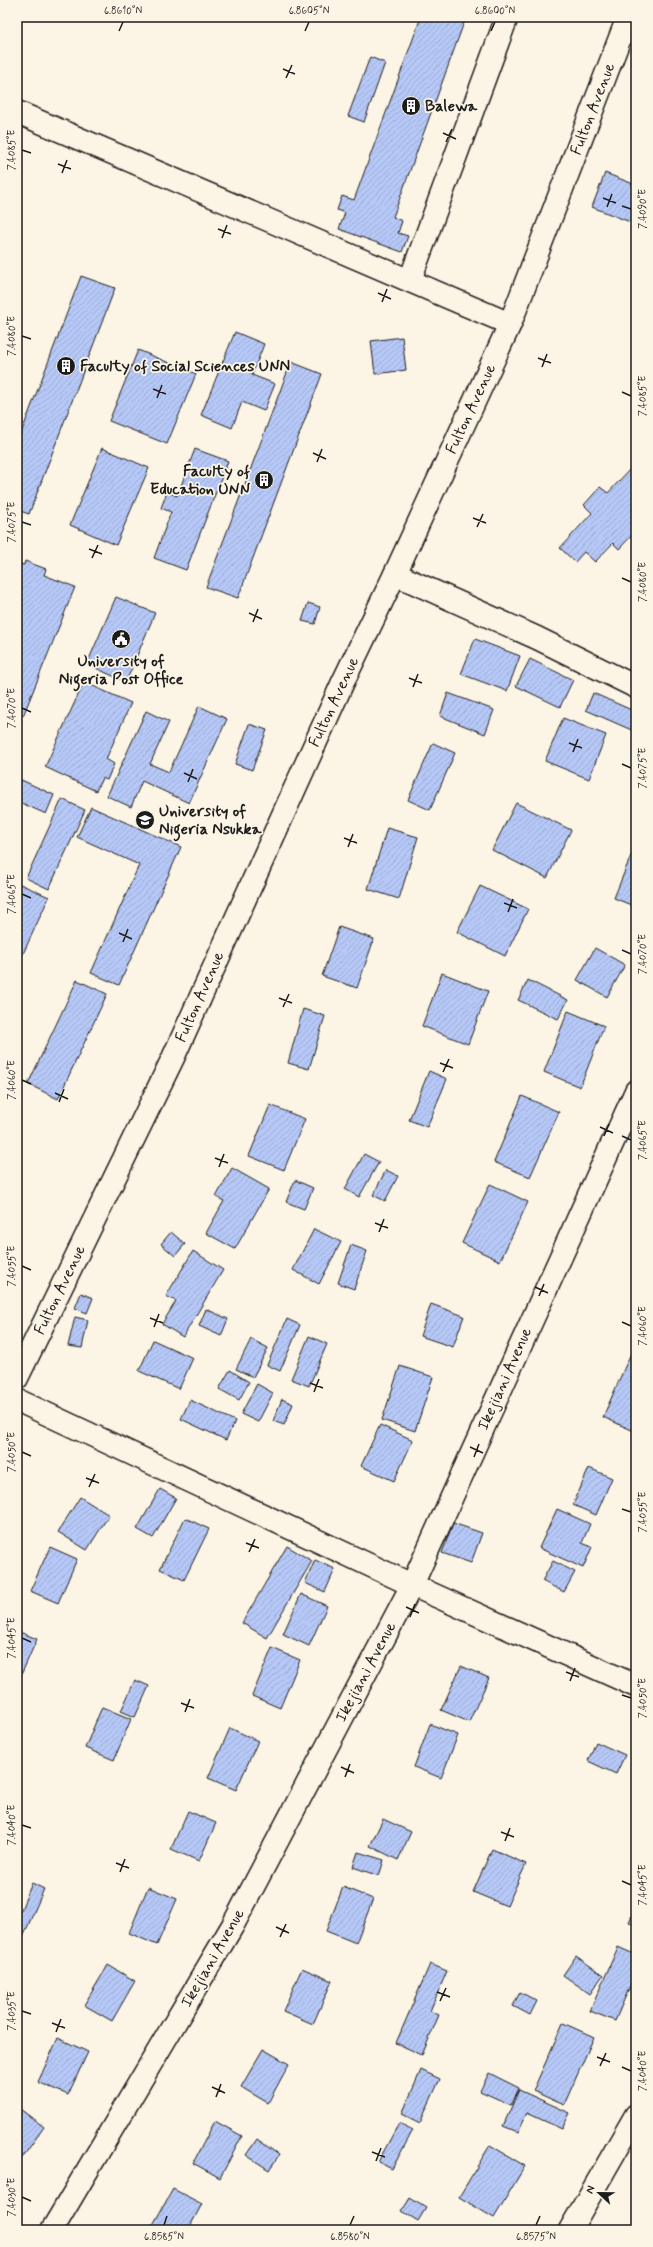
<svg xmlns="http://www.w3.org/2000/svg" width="653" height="2247" viewBox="0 0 653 2247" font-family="Mynerve,sans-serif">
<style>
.building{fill:url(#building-hatch);stroke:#1c1c1c}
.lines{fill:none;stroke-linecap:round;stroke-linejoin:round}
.minor-casing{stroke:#1c1c1c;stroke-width:25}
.minor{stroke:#fcf5e5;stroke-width:22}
.ticks{fill:none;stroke:#1c1c1c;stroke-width:1.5}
.labels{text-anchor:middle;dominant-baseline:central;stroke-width:3.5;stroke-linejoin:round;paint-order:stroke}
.poi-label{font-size:16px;font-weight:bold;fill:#1c1c1c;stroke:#fcf5e5;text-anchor:start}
.street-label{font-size:16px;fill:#1c1c1c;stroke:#fcf5e5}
.neatline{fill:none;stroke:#1c1c1c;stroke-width:1.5}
.ticks-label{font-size:10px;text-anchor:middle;fill:#1c1c1c}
</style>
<defs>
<pattern id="building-hatch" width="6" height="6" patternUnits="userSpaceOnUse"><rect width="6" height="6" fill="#b6c8f7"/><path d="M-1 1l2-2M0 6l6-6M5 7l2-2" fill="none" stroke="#9cabd3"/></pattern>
</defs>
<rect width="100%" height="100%" fill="#fcf5e5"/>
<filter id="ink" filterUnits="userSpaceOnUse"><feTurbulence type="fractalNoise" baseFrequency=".025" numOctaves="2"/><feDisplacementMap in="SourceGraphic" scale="8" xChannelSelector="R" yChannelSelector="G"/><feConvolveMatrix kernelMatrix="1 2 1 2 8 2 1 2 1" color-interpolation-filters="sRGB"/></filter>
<g filter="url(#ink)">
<!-- building -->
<g class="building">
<polygon points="421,17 466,17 393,217 402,221 398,233 408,236 402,252 339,229 345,213 337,210 342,196 354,200"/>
<polygon points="370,57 385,63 364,122 348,116"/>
<polygon points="605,173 636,185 636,206 630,222 592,207"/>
<polygon points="81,276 115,288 29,514 17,510 17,444"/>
<polygon points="235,332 264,344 252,375 275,384 264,411 242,402 232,428 201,415"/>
<polygon points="402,337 406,370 375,374 371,341"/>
<polygon points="138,350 196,374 167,444 109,421"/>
<polygon points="291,362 322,374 238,598 206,587"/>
<polygon points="102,448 149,468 116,545 70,525"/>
<polygon points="195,449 228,461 186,570 154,558 171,512 161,508 167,492 177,496"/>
<polygon points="631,468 636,472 636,531 619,549 613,543 595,562 584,552 575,562 560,548 592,513 584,505 600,487 608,493"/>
<polygon points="25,561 46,569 44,575 75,587 23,716 17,713 17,563 24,565"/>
<polygon points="116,597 155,613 126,682 87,664"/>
<polygon points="308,603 320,607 315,624 302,621"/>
<polygon points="475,639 520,656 507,691 461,674"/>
<polygon points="530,659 573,680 560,707 516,686"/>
<polygon points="84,682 131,703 106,759 114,764 107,780 102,778 96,791 45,767"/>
<polygon points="448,693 494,710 485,734 440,716"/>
<polygon points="593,693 636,712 636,732 586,710"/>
<polygon points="199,706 227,719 189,803 142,781 131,807 107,796 146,711 169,722 150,764 169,772"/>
<polygon points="563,718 606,735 589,779 545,761"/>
<polygon points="249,724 267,730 252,770 235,764"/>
<polygon points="433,743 455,753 430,810 408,800"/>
<polygon points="17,778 54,795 46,814 17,801"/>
<polygon points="62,799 85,810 49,889 26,878"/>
<polygon points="516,803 571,830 547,878 492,850"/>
<polygon points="91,807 181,847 119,985 91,973 139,865 77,837"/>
<polygon points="387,828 418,837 399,899 368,889"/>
<polygon points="636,843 636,907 614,898"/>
<polygon points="20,884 49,897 17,967 17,890"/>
<polygon points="480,886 528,909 505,956 457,932"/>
<polygon points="339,927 374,939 357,988 322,976"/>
<polygon points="595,948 625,965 607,997 577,980"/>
<polygon points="442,973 488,991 468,1044 422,1026"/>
<polygon points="77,980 107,994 58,1099 28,1084"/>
<polygon points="528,980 568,1000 558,1019 518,1000"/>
<polygon points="303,1009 325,1016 309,1069 288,1063"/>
<polygon points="568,1011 604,1026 580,1087 544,1072"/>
<polygon points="429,1071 447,1079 427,1127 409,1120"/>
<polygon points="522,1096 559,1112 530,1177 494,1162"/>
<polygon points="270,1105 305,1119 284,1170 249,1156"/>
<polygon points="364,1154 379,1162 359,1197 345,1189"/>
<polygon points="232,1168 269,1189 235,1249 206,1233 224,1201 216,1197"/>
<polygon points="386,1170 398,1176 385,1201 373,1195"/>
<polygon points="295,1180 313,1188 304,1209 286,1202"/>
<polygon points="490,1184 528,1202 500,1261 462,1243"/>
<polygon points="314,1229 341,1242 319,1284 293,1270"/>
<polygon points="171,1232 185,1244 175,1256 161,1244"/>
<polygon points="351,1245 367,1251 354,1289 338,1283"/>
<polygon points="193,1251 223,1270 183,1337 162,1324 176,1301 166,1296"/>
<polygon points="81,1293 93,1298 87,1313 75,1308"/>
<polygon points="431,1304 464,1316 453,1347 420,1336"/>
<polygon points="206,1309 228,1319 221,1336 199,1326"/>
<polygon points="75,1317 88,1320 82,1348 68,1346"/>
<polygon points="287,1319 300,1325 280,1371 267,1365"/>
<polygon points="309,1336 327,1344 309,1386 291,1379"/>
<polygon points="251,1339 268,1348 253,1377 236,1369"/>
<polygon points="153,1340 193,1358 179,1389 139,1371"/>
<polygon points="631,1353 636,1356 636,1432 603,1417"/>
<polygon points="400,1366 433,1377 415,1431 382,1420"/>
<polygon points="230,1370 249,1382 239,1400 219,1389"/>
<polygon points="257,1384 273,1393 258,1422 241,1414"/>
<polygon points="282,1399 293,1404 284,1425 273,1421"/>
<polygon points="190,1400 235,1421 226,1440 181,1419"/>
<polygon points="380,1425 413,1440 394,1481 361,1466"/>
<polygon points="589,1468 612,1478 596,1515 573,1505"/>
<polygon points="160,1489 176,1498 153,1538 137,1529"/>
<polygon points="80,1497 109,1515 87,1550 58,1532"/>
<polygon points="557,1509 590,1524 582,1543 592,1547 583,1568 539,1548"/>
<polygon points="185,1518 209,1529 184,1580 160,1569"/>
<polygon points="453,1523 482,1533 471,1563 442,1553"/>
<polygon points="287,1546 312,1561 267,1638 242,1623"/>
<polygon points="50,1547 77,1559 58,1603 30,1591"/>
<polygon points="315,1560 335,1569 325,1592 305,1583"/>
<polygon points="553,1561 575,1572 564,1592 542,1581"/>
<polygon points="301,1594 327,1606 309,1646 283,1634"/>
<polygon points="17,1631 37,1639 17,1684"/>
<polygon points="272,1648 300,1660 280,1708 252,1696"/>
<polygon points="461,1666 489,1678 469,1722 441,1710"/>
<polygon points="135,1680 149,1686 135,1717 121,1711"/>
<polygon points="102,1707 131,1719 114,1760 85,1748"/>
<polygon points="430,1724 458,1735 441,1778 414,1767"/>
<polygon points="230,1728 258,1741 236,1790 208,1778"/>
<polygon points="596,1742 625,1755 616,1774 588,1761"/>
<polygon points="188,1811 216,1823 199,1861 171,1849"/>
<polygon points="383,1819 411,1832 398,1860 370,1846"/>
<polygon points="492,1849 526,1864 507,1906 473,1892"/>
<polygon points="358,1852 384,1860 379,1876 353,1867"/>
<polygon points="32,1883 44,1889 17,1951 17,1911 20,1912"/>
<polygon points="148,1887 177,1899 157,1945 129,1933"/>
<polygon points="343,1887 373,1899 356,1943 326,1931"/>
<polygon points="636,1906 636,1925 629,1922"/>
<polygon points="618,1947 636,1955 636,1972 615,2021 590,2011"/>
<polygon points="576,1956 603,1975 590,1994 563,1975"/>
<polygon points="430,1964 447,1971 430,2011 439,2015 422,2055 396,2043"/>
<polygon points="108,1965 135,1981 112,2021 84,2005"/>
<polygon points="302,1968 332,1981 313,2024 283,2011"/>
<polygon points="520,1992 537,2001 530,2015 513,2006"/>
<polygon points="563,2023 594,2037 564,2105 533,2091"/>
<polygon points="58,2038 88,2052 68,2095 38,2082"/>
<polygon points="263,2049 289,2064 268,2103 241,2087"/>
<polygon points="421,2070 440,2079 420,2123 402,2114"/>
<polygon points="489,2073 519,2088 511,2105 480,2091"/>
<polygon points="519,2090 570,2113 562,2129 527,2113 518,2132 503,2126"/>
<polygon points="20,2109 44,2127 17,2165 17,2114"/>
<polygon points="215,2121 242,2136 220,2178 193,2163"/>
<polygon points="399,2123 413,2130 392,2169 378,2162"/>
<polygon points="257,2139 279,2155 269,2170 246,2155"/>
<polygon points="490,2145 525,2166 494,2218 459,2197"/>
<polygon points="173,2189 202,2204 188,2230 150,2230"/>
<polygon points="410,2198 426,2208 418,2221 402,2211"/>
</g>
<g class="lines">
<defs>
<g id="minor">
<polyline points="17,112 510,324"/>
<polyline points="410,280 507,17"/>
<polyline points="395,574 537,638 636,687"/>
<polyline points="17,1378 173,1058 343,682 395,574 510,324 628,17"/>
<polyline points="17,1400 412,1585 636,1686"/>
<polyline points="52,2230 233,1925 412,1585 636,1091"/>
<polyline points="570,2230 636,2115"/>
</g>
</defs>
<!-- minor casing -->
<use href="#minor" class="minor-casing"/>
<!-- minor -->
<use href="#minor" class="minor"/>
</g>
</g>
<!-- ticks -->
<path class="ticks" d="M119 31 123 22M305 31 309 22M491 31 495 22M283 69 295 74M286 78 292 65M443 133 456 139M446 142 452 129M22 150 31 153M58 164 71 169M62 173 67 160M603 198 616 203M622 206 631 209M607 207 612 194M218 229 231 234M222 238 227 225M378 293 391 299M382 302 387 289M22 336 31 339M538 358 551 363M542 367 547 354M153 389 166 394M622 392 631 396M157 398 162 385M313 453 326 459M317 462 322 449M473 518 486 523M22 522 31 525M477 527 483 514M89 549 102 554M92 558 98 545M622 578 631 582M249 613 262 619M253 622 258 609M409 678 422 683M413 687 418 674M22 708 31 712M569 743 582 748M573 752 578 739M622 764 631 768M184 773 197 779M188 782 193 769M344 838 357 843M348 847 353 834M22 894 31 898M504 903 517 908M508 912 513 899M119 933 132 939M123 942 128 929M622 950 631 954M279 998 292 1003M283 1007 289 994M440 1063 453 1068M443 1072 449 1059M22 1080 31 1084M55 1093 68 1099M59 1102 64 1089M600 1127 613 1133M604 1136 609 1124M622 1136 631 1140M215 1158 228 1163M219 1167 224 1154M375 1223 388 1228M379 1232 384 1219M22 1266 31 1270M535 1287 548 1293M539 1296 544 1284M150 1318 163 1323M622 1322 631 1326M154 1327 159 1314M310 1383 323 1388M314 1392 319 1379M470 1447 483 1453M22 1452 31 1456M474 1457 479 1444M86 1478 99 1483M89 1487 95 1474M622 1509 631 1512M246 1543 259 1548M249 1552 255 1539M406 1607 419 1613M410 1617 415 1604M22 1638 31 1642M566 1672 579 1677M570 1681 575 1668M622 1695 631 1698M181 1703 194 1708M185 1712 190 1699M341 1767 354 1773M345 1777 350 1764M22 1825 31 1828M501 1832 514 1837M505 1841 510 1828M116 1863 129 1868M120 1872 125 1859M622 1881 631 1885M276 1927 289 1933M280 1937 286 1924M437 1992 450 1997M440 2001 446 1988M22 2011 31 2014M52 2023 65 2028M56 2032 61 2019M597 2057 610 2062M600 2066 606 2053M622 2067 631 2071M212 2087 225 2093M216 2097 221 2084M372 2152 385 2157M376 2161 381 2148M22 2197 31 2201M164 2225 167 2216M350 2225 354 2216M536 2225 540 2216"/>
<!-- icons -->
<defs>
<symbol id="building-disc" viewBox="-11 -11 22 22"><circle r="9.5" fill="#1c1c1c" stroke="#fcf5e5"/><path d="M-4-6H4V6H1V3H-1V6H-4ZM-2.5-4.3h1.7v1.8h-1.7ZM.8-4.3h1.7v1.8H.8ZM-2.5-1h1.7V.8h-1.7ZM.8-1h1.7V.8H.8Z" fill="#fff"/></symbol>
<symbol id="civic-disc" viewBox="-11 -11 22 22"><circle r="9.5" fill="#1c1c1c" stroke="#fcf5e5"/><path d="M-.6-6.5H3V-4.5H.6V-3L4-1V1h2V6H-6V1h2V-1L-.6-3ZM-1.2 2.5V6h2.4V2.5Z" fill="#fff"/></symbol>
<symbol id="university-disc" viewBox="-11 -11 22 22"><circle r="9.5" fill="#1c1c1c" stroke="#fcf5e5"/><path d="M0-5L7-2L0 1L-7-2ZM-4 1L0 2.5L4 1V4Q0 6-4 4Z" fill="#fff"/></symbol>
</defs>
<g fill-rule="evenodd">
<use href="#building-disc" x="400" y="95" width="22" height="22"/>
<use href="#building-disc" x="55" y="355" width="22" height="22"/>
<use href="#building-disc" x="253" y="469" width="22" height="22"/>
<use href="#civic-disc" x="110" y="628" width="22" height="22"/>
<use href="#university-disc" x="134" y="809" width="22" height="22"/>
</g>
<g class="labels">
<!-- poi labels -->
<g class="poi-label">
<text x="425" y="106">Balewa</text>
<text x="80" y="366">Faculty of Social Sciences UNN</text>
<text x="250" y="471" text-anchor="end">Faculty of<tspan x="250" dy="18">Education UNN</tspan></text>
<text x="121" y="661" text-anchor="middle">University of<tspan x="121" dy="18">Nigeria Post Office</tspan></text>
<text x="159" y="811">University of<tspan x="159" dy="18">Nigeria Nsukka</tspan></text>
</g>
<!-- street labels -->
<g class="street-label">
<text transform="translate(593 109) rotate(-69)">Fulton Avenue</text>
<text transform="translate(471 409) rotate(-65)">Fulton Avenue</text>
<text transform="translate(334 702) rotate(-65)">Fulton Avenue</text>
<text transform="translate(200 997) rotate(-66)">Fulton Avenue</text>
<text transform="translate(60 1290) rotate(-64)">Fulton Avenue</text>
<text transform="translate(505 1379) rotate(-66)">Ikejiani Avenue</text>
<text transform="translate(366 1672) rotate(-62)">Ikejiani Avenue</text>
<text transform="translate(213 1958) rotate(-60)">Ikejiani Avenue</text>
</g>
</g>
<!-- margin -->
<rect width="653" height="2247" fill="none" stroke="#fcf5e5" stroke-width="44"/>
<!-- north arrow -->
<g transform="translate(599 2193) rotate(292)" stroke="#fcf5e5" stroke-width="3" paint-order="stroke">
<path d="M0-3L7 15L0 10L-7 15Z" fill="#1c1c1c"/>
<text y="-6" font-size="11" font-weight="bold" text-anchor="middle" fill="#1c1c1c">N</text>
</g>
<rect x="22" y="22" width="609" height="2203" class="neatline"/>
<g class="ticks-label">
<text x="123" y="14">6.8610°N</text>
<text x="309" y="14">6.8605°N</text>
<text x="495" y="14">6.8600°N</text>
<text transform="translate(11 150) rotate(-90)" y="4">7.4085°E</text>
<text transform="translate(642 209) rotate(-90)" y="4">7.4090°E</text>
<text transform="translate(11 336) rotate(-90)" y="4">7.4080°E</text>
<text transform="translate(642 396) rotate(-90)" y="4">7.4085°E</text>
<text transform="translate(11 522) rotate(-90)" y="4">7.4075°E</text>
<text transform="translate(642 582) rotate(-90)" y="4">7.4080°E</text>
<text transform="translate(11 708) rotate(-90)" y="4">7.4070°E</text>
<text transform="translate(642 768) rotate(-90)" y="4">7.4075°E</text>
<text transform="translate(11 894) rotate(-90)" y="4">7.4065°E</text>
<text transform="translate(642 954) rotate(-90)" y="4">7.4070°E</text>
<text transform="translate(11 1080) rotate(-90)" y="4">7.4060°E</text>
<text transform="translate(642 1140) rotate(-90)" y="4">7.4065°E</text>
<text transform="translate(11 1266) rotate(-90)" y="4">7.4055°E</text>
<text transform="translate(642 1326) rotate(-90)" y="4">7.4060°E</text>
<text transform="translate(11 1452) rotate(-90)" y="4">7.4050°E</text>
<text transform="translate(642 1512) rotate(-90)" y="4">7.4055°E</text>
<text transform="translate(11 1638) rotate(-90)" y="4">7.4045°E</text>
<text transform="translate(642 1698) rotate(-90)" y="4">7.4050°E</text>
<text transform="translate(11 1825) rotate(-90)" y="4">7.4040°E</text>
<text transform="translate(642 1885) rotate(-90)" y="4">7.4045°E</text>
<text transform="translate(11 2011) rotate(-90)" y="4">7.4035°E</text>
<text transform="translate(642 2071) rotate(-90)" y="4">7.4040°E</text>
<text transform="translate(11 2197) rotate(-90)" y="4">7.4030°E</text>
<text x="164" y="2240">6.8585°N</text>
<text x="350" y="2240">6.8580°N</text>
<text x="536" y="2240">6.8575°N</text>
</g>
</svg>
